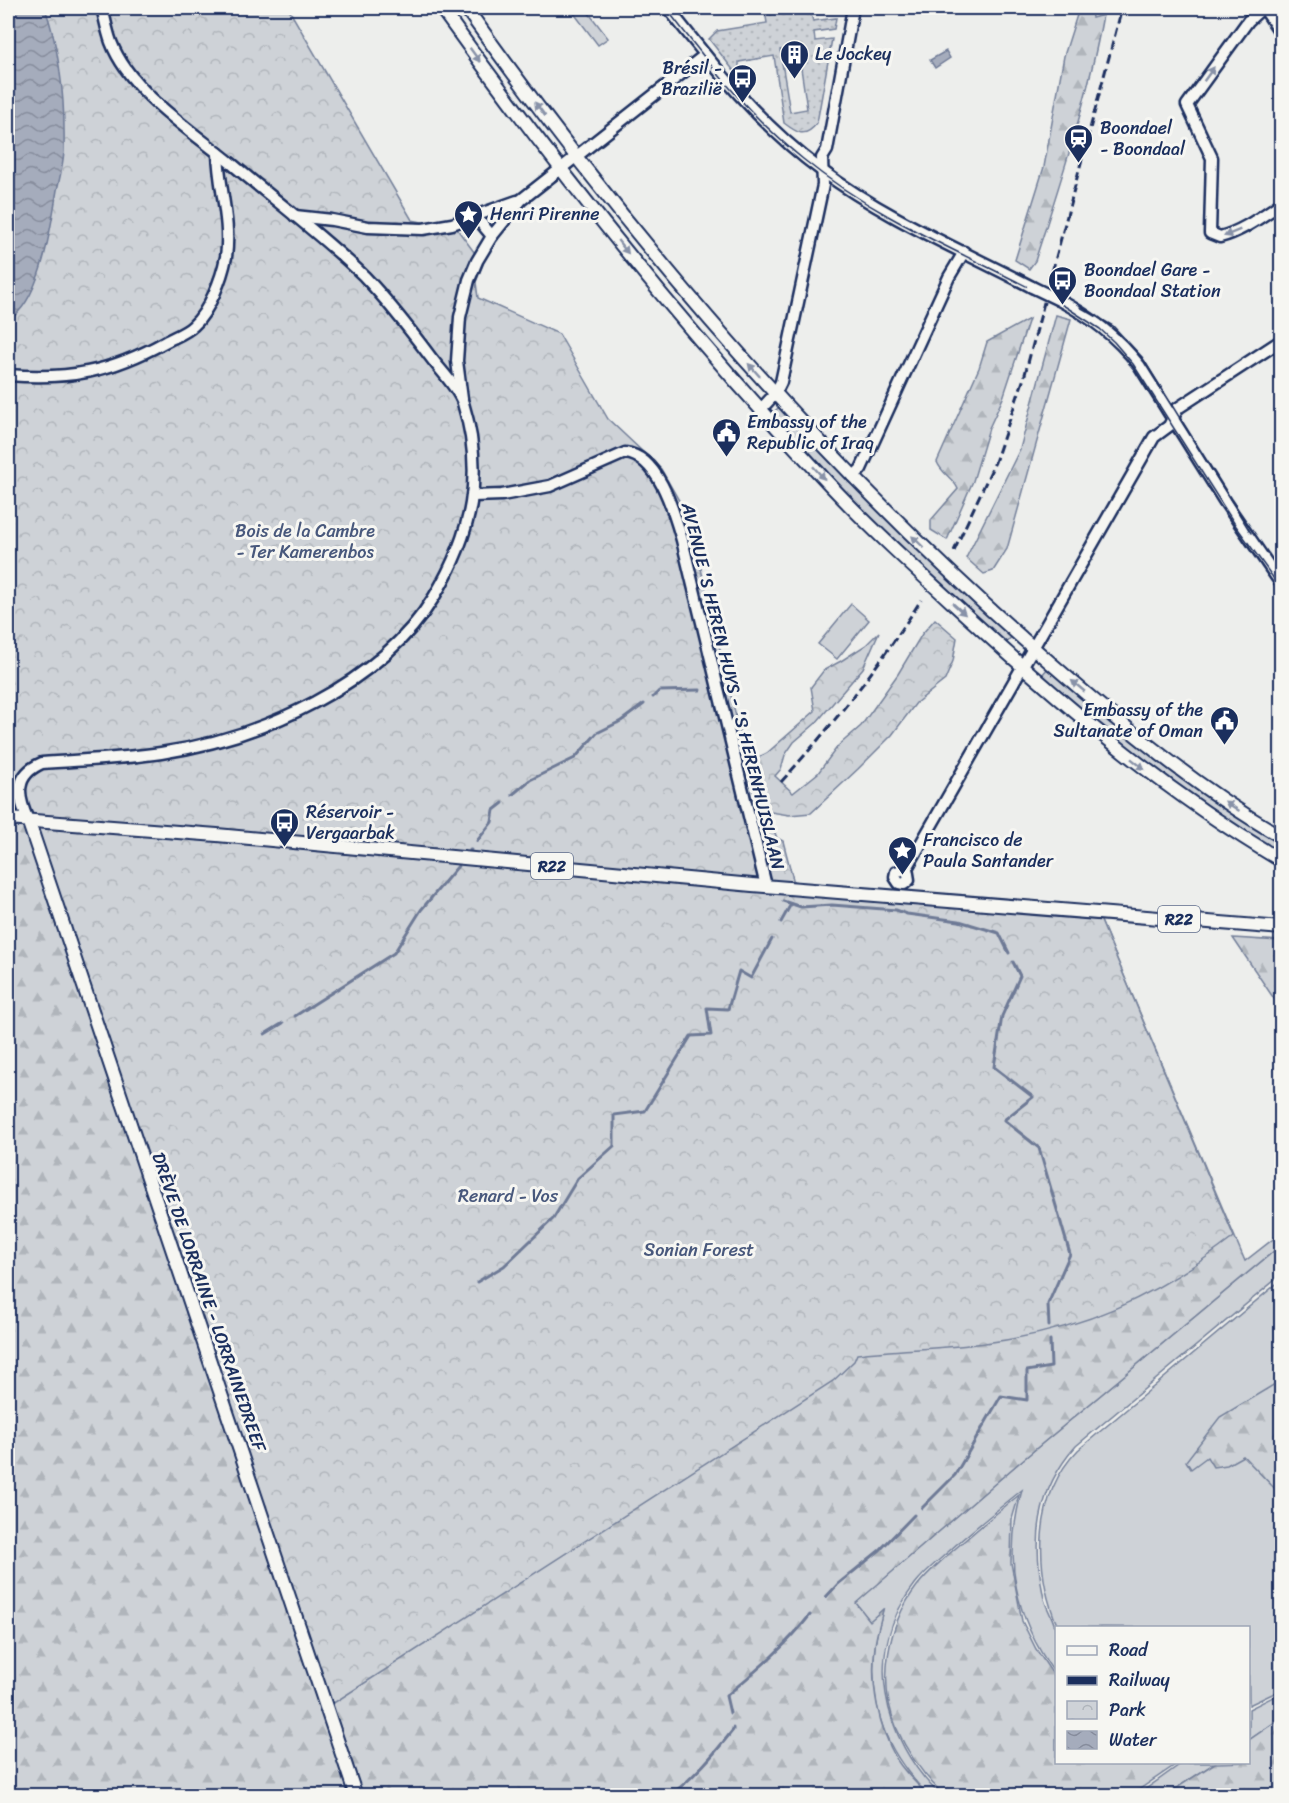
<svg xmlns="http://www.w3.org/2000/svg" width="1289" height="1803" viewBox="0 0 1289 1803" font-family="Sriracha,sans-serif">
<style>
.grass{fill:#ced2d7;stroke:#74809a;stroke-width:1.5}
.forest{fill:url(#forest-firs);stroke:#74809a;stroke-width:1.5}
.park{fill:url(#park-crowns);stroke:#74809a;stroke-width:1.5}
.garden{fill:url(#garden-dots);stroke:#74809a;stroke-width:1.5;fill-rule:evenodd}
.water{fill:url(#water-waves);stroke:#6e7a96;stroke-width:1.5}
.lines{fill:none;stroke-linecap:round;stroke-linejoin:round}
.stream{stroke:#6e7a96;stroke-width:3}
.minor-casing{stroke:#1b2f5e;stroke-width:15}
.major-casing{stroke:#1b2f5e;stroke-width:16}
.minor{stroke:#f6f6f2;stroke-width:10}
.major{stroke:#f6f6f2;stroke-width:12}
.tram{stroke:#1b2f5e;stroke-width:1.5}
.rail{stroke:#1b2f5e;stroke-width:3;stroke-dasharray:9 4.5;stroke-linecap:butt}
.minor-bridge-casing{stroke:#1b2f5e;stroke-width:15;stroke-linecap:butt}
.minor-bridge{stroke:#f6f6f2;stroke-width:10}
.oneway{fill:#8892a8}
.labels{text-anchor:middle;dominant-baseline:central;stroke-width:6;stroke-linejoin:round;paint-order:stroke}
.shield{fill:#f6f6f2;stroke:#5d6b8a;stroke-width:1.5}
.shield-label{font-size:16px;font-weight:bold;fill:#1b2f5e}
.poi-label{font-size:18px;fill:#1b2f5e;stroke:#f6f6f2;text-anchor:start}
.park-label{font-size:18px;fill:#48587c;stroke:#f6f6f2}
.street-label{font-size:18px;fill:#1b2f5e;stroke:#f6f6f2}
</style>
<defs>
<pattern id="forest-firs" width="22" height="20" patternUnits="userSpaceOnUse" patternTransform="scale(1.5)"><rect width="22" height="20" fill="#ced2d7"/><path d="M5 1l3.5 6h-7zM16 11l3.5 6h-7z" fill="#b0b5bb"/></pattern>
<pattern id="park-crowns" width="20" height="18" patternUnits="userSpaceOnUse" patternTransform="scale(1.5)"><rect width="20" height="18" fill="#ced2d7"/><path d="M2 6a3 3 0 1 1 6 0M12 15a3 3 0 1 1 6 0" fill="none" stroke="#b0b5bb"/></pattern>
<pattern id="garden-dots" width="8" height="8" patternUnits="userSpaceOnUse" patternTransform="scale(1.5)"><rect width="8" height="8" fill="#ced2d7"/><path d="M2 2h.1M6 6h.1" fill="none" stroke="#b0b5bb" stroke-width="1.8" stroke-linecap="round"/></pattern>
<pattern id="water-waves" width="16" height="10" patternUnits="userSpaceOnUse" patternTransform="scale(1.5)"><rect width="16" height="10" fill="#a5acbc"/><path d="M0 5q4-4 8 0t8 0" fill="none" stroke="#868c9c"/></pattern>
</defs>
<rect width="100%" height="100%" fill="#edeeec"/>
<filter id="ink" filterUnits="userSpaceOnUse"><feTurbulence type="fractalNoise" baseFrequency=".0167" numOctaves="2"/><feDisplacementMap in="SourceGraphic" scale="12" xChannelSelector="R" yChannelSelector="G"/><feConvolveMatrix kernelMatrix="1 2 1 2 8 2 1 2 1" color-interpolation-filters="sRGB"/></filter>
<g filter="url(#ink)">
<!-- grass -->
<g class="grass">
<polygon points="570,8 585,8 608,38 598,45"/>
<polygon points="779,407 1013,635 1004,645 869,518 772,416 773,413"/>
<polygon points="851,604 869,620 837,659 818,644"/>
<polygon points="1049,667 1281,842 1281,856 1179,789 1041,676"/>
<path d="M1281 1245V1275L1076 1446C1036 1491 1032 1541 1044 1599 1047 1610 1056 1622 1056 1633 1058 1647 1056 1662 1056 1675 1014 1617 1003 1559 1022 1490 997 1510 972 1530 948 1552 937 1562 924 1572 915 1584 862 1652 882 1738 940 1795H928C886 1752 868 1708 875 1647 876 1635 880 1622 883 1610L870 1621 855 1603 1020 1462Z"/>
<path d="M1281 1280V1690L1249 1705 1248 1628 1058 1627C1034 1571 1033 1496 1078 1450Z"/>
<polygon points="1281,1693 1281,1718 1249,1740 1249,1709"/>
<polygon points="1182,1763 1215,1763 1166,1795 1136,1796"/>
</g>
<!-- forest -->
<g class="forest">
<path d="M1077 8H1091L1092 18 1103 15C1088 99 1061 180 1035 261L1029 269 1015 260 1044 167 1064 56 1077 15Z"/>
<polygon points="1056,315 1071,319 1007,549 993,571 984,574 966,558 1020,449"/>
<path d="M1029 319 1003 398 989 428 973 481 947 540 931 530V520L958 489C953 478 942 474 937 462L979 368 987 342Z"/>
<path d="M8 816 1098 914 1245 1261 1281 1233V1245L1020 1462 856 1603 870 1621 883 1609C881 1621 876 1634 875 1646 870 1684 878 1726 897 1760 905 1773 917 1784 928 1795H8Z"/>
<polygon points="1233,938 1281,941 1281,1009"/>
<polygon points="1275,1384 1281,1394 1281,1495 1243,1456 1227,1465 1213,1467 1207,1457 1191,1469 1186,1461 1220,1417"/>
<path d="M1019 1495 1012 1519 1011 1563 1022 1621 1036 1649 1056 1679V1762L1178 1763 1131 1795H944C924 1776 908 1754 897 1729 877 1683 887 1625 917 1586 926 1574 938 1564 949 1554 972 1534 995 1514 1019 1495Z"/>
<polygon points="1281,1718 1281,1795 1166,1795 1215,1763 1248,1762 1249,1740"/>
</g>
<!-- park -->
<path class="park" d="M8 8H288L412 220 457 229 483 264 476 282 478 298 559 334 608 419 661 469 689 518 747 763 767 753 815 711 811 687 824 670 841 661 866 645 879 632 863 668 816 723 794 742 785 755 781 769 775 776 793 793 818 773 838 746 861 726 898 674 922 634 935 619 957 638 953 661 945 680 916 703 892 735 858 769 811 813 789 815 771 812 769 818 777 838 783 841 795 887 1098 914 1234 1237C1157 1296 1082 1331 985 1343 942 1349 899 1349 857 1354L854 1361 833 1381 329 1706 31 823 8 816Z"/>
<!-- garden -->
<path class="garden" d="M774 8H809L813 21 836 18 834 29 814 32 815 41 832 39 817 123C805 139 797 133 784 123L774 56 739 62V68L734 71 709 39 717 31 767 23 765 11 774 9ZM798 48 807 109 790 112 780 50Z"/>
<!-- water -->
<g class="water">
<path d="M8 8H45C60 51 65 103 64 149 64 162 60 177 57 190 51 225 41 303 8 320Z"/>
<polygon points="946,51 950,58 935,68 930,60"/>
</g>
<g class="lines">
<!-- stream -->
<g class="stream">
<polyline points="653,697 659,691 700,690"/>
<polyline points="512,795 530,780 575,758 597,733 621,721 644,704"/>
<polyline points="477,841 492,822 494,810 503,803"/>
<polyline points="470,850 471,850"/>
<polyline points="783,901 801,907 832,905 896,910 907,914 959,921 999,933 1009,953"/>
<polyline points="781,922 791,904"/>
<polyline points="1013,962 1020,976 1002,1016 994,1067 1033,1097 1004,1120 1039,1148 1070,1254 1048,1304 1049,1326"/>
<polyline points="295,1016 394,953 421,910 458,866"/>
<polyline points="265,1034 283,1023"/>
<polyline points="477,1282 504,1266 553,1219 578,1178 614,1146 614,1115 645,1111 691,1036 711,1035 707,1008 728,1009 739,971 751,978 772,939"/>
<polyline points="922,1508 955,1475 1001,1396 1027,1400 1027,1371 1051,1367 1050,1340"/>
<polyline points="826,1597 838,1584 880,1550 914,1515"/>
<path d="M730 1713 726 1696C757 1670 786 1646 810 1615"/>
<path d="M669 1796C694 1778 714 1754 733 1730V1728"/>
</g>
<defs>
<g id="minor">
<path d="M668 8C715 68 759 124 821 170 885 218 961 250 1032 287"/>
<path d="M1262 8 1248 21 1187 105 1212 158 1210 233 1220 237C1243 231 1262 216 1282 203"/>
<polyline points="1264,8 1282,35"/>
<polyline points="295,216 332,220 368,227 423,229 452,224 517,201"/>
<polyline points="476,217 492,236"/>
<path d="M1059 300C1091 317 1116 336 1139 365L1225 502 1282 585"/>
<path d="M8 375C68 380 111 372 165 342 174 337 186 333 193 326 209 312 222 278 226 257 231 221 219 189 218 153"/>
<polyline points="462,399 457,361 460,317 469,280 477,261 492,236 521,200 705,55"/>
<polyline points="761,409 775,394 781,382 823,185 822,158 827,150 853,8"/>
<polyline points="853,477 861,469 949,277 964,252"/>
<path d="M473 496 502 495 550 486 625 453C659 456 674 513 682 540L766 886"/>
<polyline points="8,783 19,794"/>
<path d="M28 820C17 796 14 775 42 763 82 760 122 759 161 753 260 738 380 685 434 597 472 534 485 474 463 403 458 388 442 372 432 359 411 331 389 302 364 276 323 236 276 201 232 164 192 131 130 92 111 42 107 31 105 19 102 8"/>
<polyline points="907,868 1154,437 1169,426 1178,408 1282,340"/>
<polygon points="907,868 909,880 904,884 899,883 895,877 896,872"/>
</g>
<g id="major">
<path d="M441 8C561 175 689 336 831 486 878 536 930 582 980 628 1076 716 1170 795 1282 861"/>
<path d="M466 8C628 236 811 450 1021 637 1103 709 1186 782 1282 837"/>
<polyline points="8,819 217,835 752,885 1282,928"/>
<polyline points="28,820 356,1796"/>
</g>
</defs>
<!-- minor casing -->
<use href="#minor" class="minor-casing"/>
<!-- major casing -->
<use href="#major" class="major-casing"/>
<!-- minor -->
<use href="#minor" class="minor"/>
<!-- major -->
<use href="#major" class="major"/>
<!-- tram -->
<g class="tram">
<path d="M666 8C708 63 749 116 803 159 881 223 979 259 1066 307L1100 329 1114 342 1133 364 1236 526 1282 590"/>
<polyline points="1080,307 1113,326 1142,357 1251,533"/>
</g>
<!-- rail -->
<g class="rail">
<polyline points="954,551 995,462 1024,378 1122,8"/>
<path d="M781 782C833 725 880 665 921 600"/>
</g>
<defs>
<polyline id="minor-bridge" points="1032,287 1059,300"/>
</defs>
<!-- minor-bridge casing -->
<use href="#minor-bridge" class="minor-bridge-casing"/>
<!-- minor-bridge -->
<use href="#minor-bridge" class="minor-bridge"/>
</g>
<!-- one-way arrows -->
<defs><path id="oneway-solid" d="M-6-.8H1V-3.2L6.5 0L1 3.2V.8H-6Z" transform="scale(1.5)"/></defs>
<g class="oneway">
<use href="#oneway-solid" transform="translate(475 55) rotate(54)"/>
<use href="#oneway-solid" transform="translate(1209 74) rotate(-54)"/>
<use href="#oneway-solid" transform="translate(540 109) rotate(-127)"/>
<use href="#oneway-solid" transform="translate(1232 233) rotate(158)"/>
<use href="#oneway-solid" transform="translate(623 247) rotate(51)"/>
<use href="#oneway-solid" transform="translate(754 370) rotate(-132)"/>
<use href="#oneway-solid" transform="translate(819 473) rotate(48)"/>
<use href="#oneway-solid" transform="translate(918 542) rotate(-136)"/>
<use href="#oneway-solid" transform="translate(959 609) rotate(42)"/>
<use href="#oneway-solid" transform="translate(1078 686) rotate(-140)"/>
<use href="#oneway-solid" transform="translate(1138 764) rotate(39)"/>
<use href="#oneway-solid" transform="translate(1232 806) rotate(-146)"/>
</g>
</g>
<!-- icons -->
<defs>
<symbol id="building-pin" viewBox="-11 -11 22 30"><path d="M0 17L-7.5 6A9.5 9.5 0 1 1 7.5 6Z" fill="#1b2f5e" stroke="#f6f6f2"/><path d="M-4-6H4V6H1V3H-1V6H-4ZM-2.5-4.3h1.7v1.8h-1.7ZM.8-4.3h1.7v1.8H.8ZM-2.5-1h1.7V.8h-1.7ZM.8-1h1.7V.8H.8Z" fill="#fff"/></symbol>
<symbol id="bus-pin" viewBox="-11 -11 22 30"><path d="M0 17L-7.5 6A9.5 9.5 0 1 1 7.5 6Z" fill="#1b2f5e" stroke="#f6f6f2"/><path d="M-5-6H5V4H4V6H2V4H-2V6H-4V4H-5ZM-3.5-4V0h7V-4ZM-3.5 1.2v1.5H-2V1.2ZM2 1.2v1.5H3.5V1.2Z" fill="#fff"/></symbol>
<symbol id="station-pin" viewBox="-11 -11 22 30"><path d="M0 17L-7.5 6A9.5 9.5 0 1 1 7.5 6Z" fill="#1b2f5e" stroke="#f6f6f2"/><path d="M-3-6H3Q5-6 5-4V2Q5 4 3 4L4.5 6H3L1.5 4h-3L-3 6H-4.5L-3 4Q-5 4-5 2V-4Q-5-6-3-6ZM-3.5-4v3h7v-3ZM-3.5 1v1.5H-2V1ZM2 1v1.5H3.5V1Z" fill="#fff"/></symbol>
<symbol id="sight-pin" viewBox="-11 -11 22 30"><path d="M0 17L-7.5 6A9.5 9.5 0 1 1 7.5 6Z" fill="#1b2f5e" stroke="#f6f6f2"/><path d="M0-6L1.8-2.2L6-1.7L2.9 1.2L3.7 5.4L0 3.3L-3.7 5.4L-2.9 1.2L-6-1.7L-1.8-2.2Z" fill="#fff"/></symbol>
<symbol id="civic-pin" viewBox="-11 -11 22 30"><path d="M0 17L-7.5 6A9.5 9.5 0 1 1 7.5 6Z" fill="#1b2f5e" stroke="#f6f6f2"/><path d="M-.6-6.5H3V-4.5H.6V-3L4-1V1h2V6H-6V1h2V-1L-.6-3ZM-1.2 2.5V6h2.4V2.5Z" fill="#fff"/></symbol>
</defs>
<g fill-rule="evenodd">
<use href="#building-pin" x="778" y="38" width="33" height="45"/>
<use href="#bus-pin" x="726" y="62" width="33" height="45"/>
<use href="#station-pin" x="1062" y="122" width="33" height="45"/>
<use href="#sight-pin" x="452" y="198" width="33" height="45"/>
<use href="#bus-pin" x="1046" y="264" width="33" height="45"/>
<use href="#civic-pin" x="710" y="416" width="33" height="45"/>
<use href="#civic-pin" x="1208" y="704" width="33" height="45"/>
<use href="#bus-pin" x="268" y="806" width="33" height="45"/>
<use href="#sight-pin" x="886" y="834" width="33" height="45"/>
</g>
<g class="labels">
<!-- shield labels -->
<g class="shield">
<rect x="531" y="853" width="42" height="26" rx="4.5"/>
<rect x="1158" y="906" width="42" height="26" rx="4.5"/>
</g>
<g class="shield-label">
<text x="552" y="866">R22</text>
<text x="1179" y="919">R22</text>
</g>
<!-- poi labels -->
<g class="poi-label">
<text x="815" y="54">Le Jockey</text>
<text x="722" y="68" text-anchor="end">Brésil -<tspan x="722" dy="21">Brazilië</tspan></text>
<text x="1100" y="128">Boondael<tspan x="1100" dy="21">- Boondaal</tspan></text>
<text x="490" y="214">Henri Pirenne</text>
<text x="1084" y="270">Boondael Gare -<tspan x="1084" dy="21">Boondaal Station</tspan></text>
<text x="747" y="422">Embassy of the<tspan x="747" dy="21">Republic of Iraq</tspan></text>
<text x="1203" y="710" text-anchor="end">Embassy of the<tspan x="1203" dy="21">Sultanate of Oman</tspan></text>
<text x="306" y="812">Réservoir -<tspan x="306" dy="21">Vergaarbak</tspan></text>
<text x="923" y="840">Francisco de<tspan x="923" dy="21">Paula Santander</tspan></text>
</g>
<!-- park labels -->
<g class="park-label">
<text x="305" y="531">Bois de la Cambre<tspan x="305" dy="21">- Ter Kamerenbos</tspan></text>
<text x="508" y="1196">Renard - Vos</text>
<text x="699" y="1250">Sonian Forest</text>
</g>
<!-- street labels -->
<g class="street-label">
<text transform="translate(733 686) rotate(76)">AVENUE 'S HEREN HUYS - 'S HERENHUISLAAN</text>
<text transform="translate(209 1302) rotate(71)">DRÈVE DE LORRAINE - LORRAINEDREEF</text>
</g>
</g>
<!-- margin -->
<rect width="1289" height="1803" fill="none" stroke="#f6f6f2" stroke-width="30"/>
<rect x="15" y="15" width="1259" height="1773" fill="none" stroke="#1b2f5e" stroke-width="2" filter="url(#ink)"/>
<!-- legend -->
<rect x="1055" y="1626" width="195" height="138" fill="#f6f6f2" stroke="#9ea6b7" stroke-width="1.5"/>
<rect x="1067" y="1646" width="30" height="9" fill="#f6f6f2" stroke="#9ea6b7" stroke-width="1.5"/>
<text x="1109" y="1656" font-size="18" fill="#1b2f5e">Road</text>
<rect x="1067" y="1676" width="30" height="9" fill="#1b2f5e" stroke="#9ea6b7" stroke-width="1.5"/>
<text x="1109" y="1686" font-size="18" fill="#1b2f5e">Railway</text>
<rect x="1067" y="1701" width="30" height="18" fill="url(#park-crowns)" stroke="#9ea6b7" stroke-width="1.5"/>
<text x="1109" y="1716" font-size="18" fill="#1b2f5e">Park</text>
<rect x="1067" y="1731" width="30" height="18" fill="url(#water-waves)" stroke="#9ea6b7" stroke-width="1.5"/>
<text x="1109" y="1746" font-size="18" fill="#1b2f5e">Water</text>
</svg>
